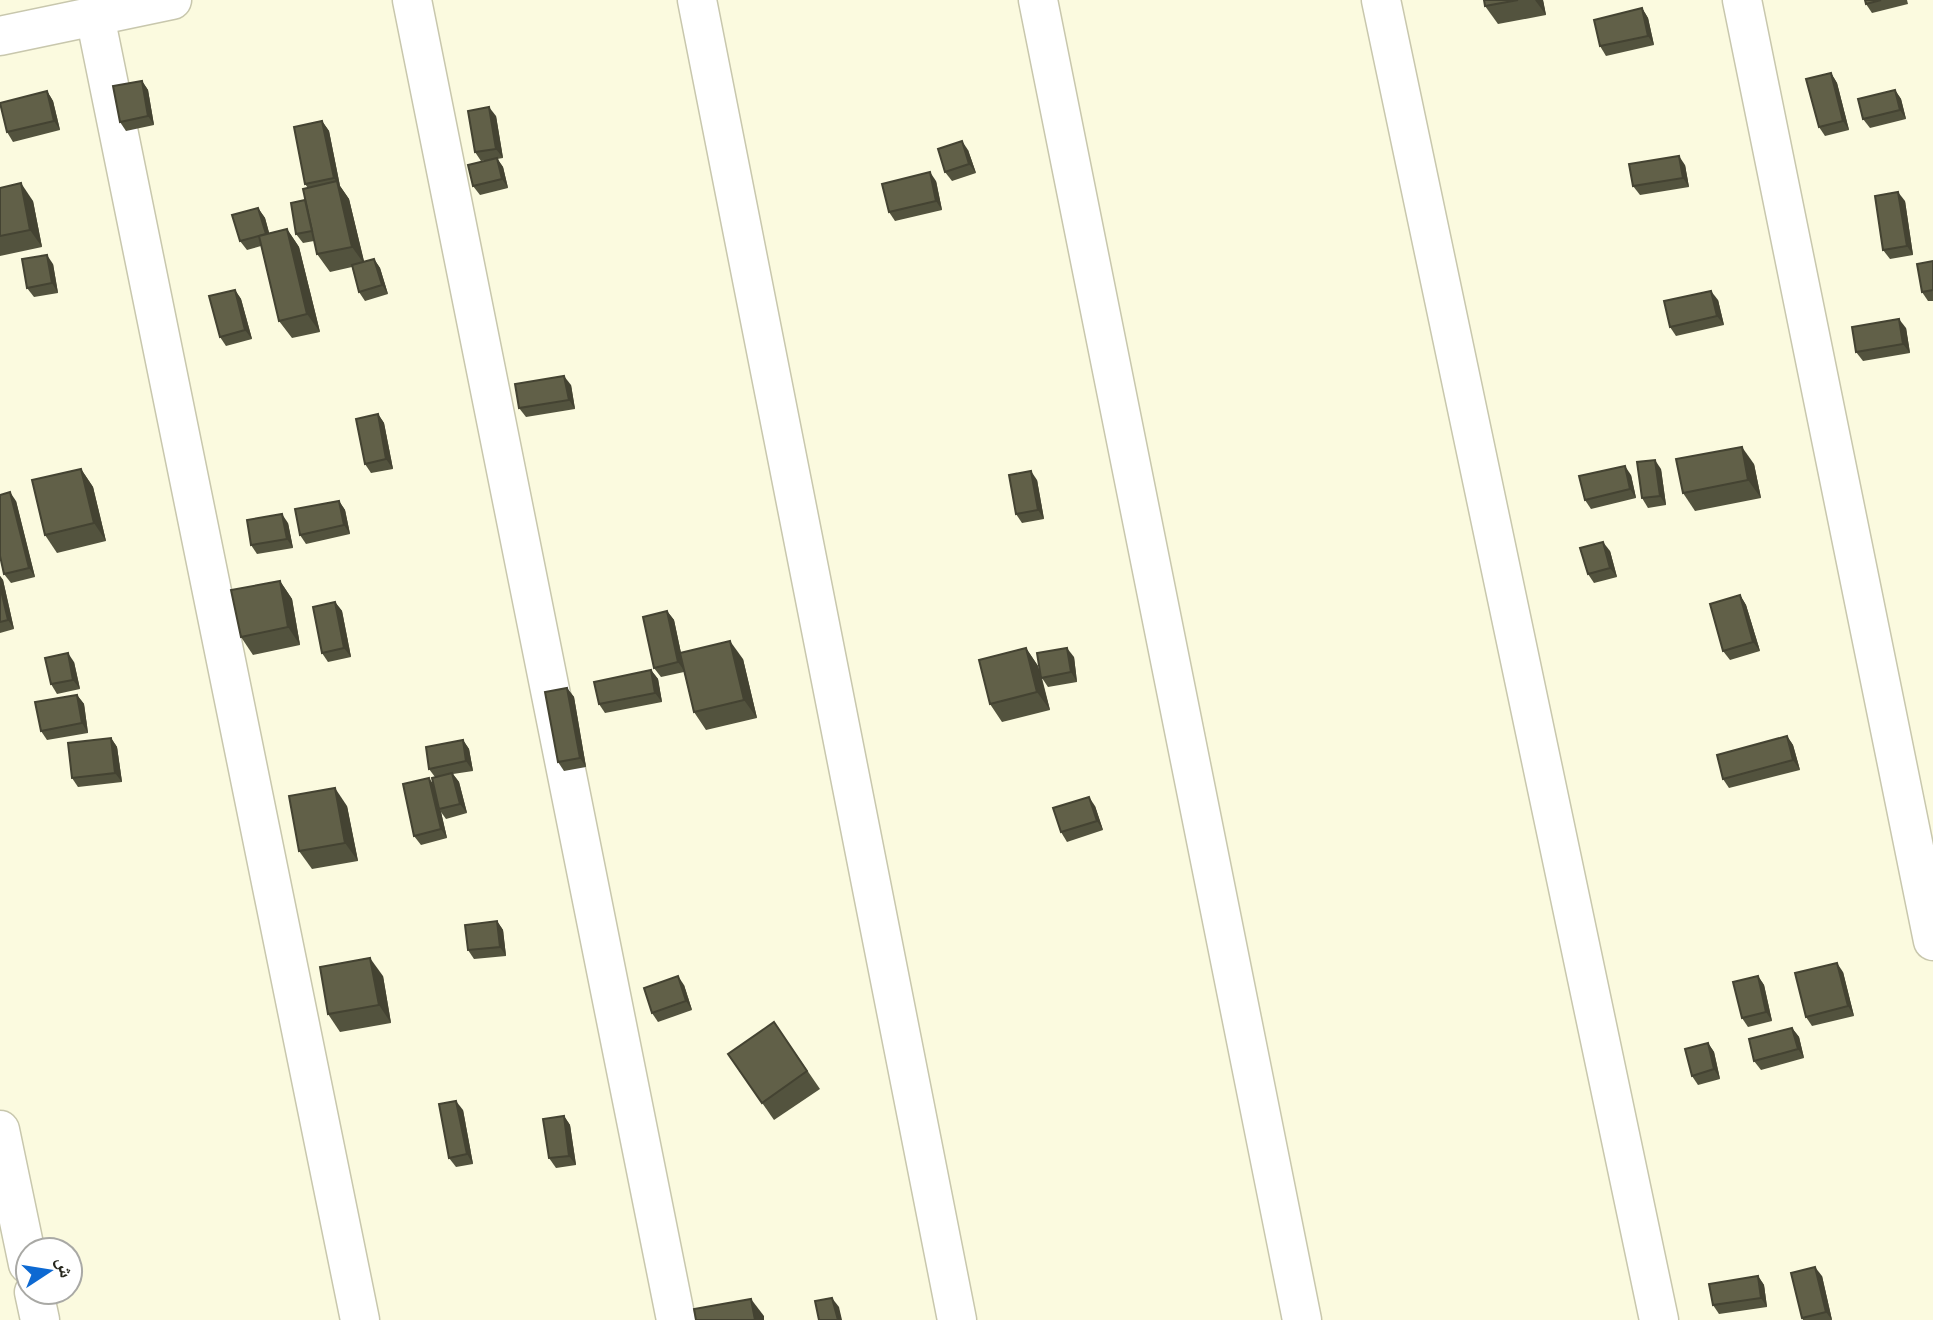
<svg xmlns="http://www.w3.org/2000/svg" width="1933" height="1320" viewBox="0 0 1933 1320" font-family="'Golos Text','Noto Naskh Arabic',sans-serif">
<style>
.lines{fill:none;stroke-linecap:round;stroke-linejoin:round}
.minor-casing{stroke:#c8c7ad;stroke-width:41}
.minor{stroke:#fff;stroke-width:38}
.wall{fill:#53533e}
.shaded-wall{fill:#444332}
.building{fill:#616048;stroke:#444332;stroke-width:2}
</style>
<rect width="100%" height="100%" fill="#fbfadf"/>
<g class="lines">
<defs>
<g id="minor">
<polyline points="412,0 676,1320"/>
<polyline points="697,0 957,1320"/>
<polyline points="1038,0 1302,1320"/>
<polyline points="1381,0 1659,1320"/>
<polyline points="1742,0 1933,941"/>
<polyline points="95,16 360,1320"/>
<polyline points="0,36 172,0"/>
<polyline points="0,1130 28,1264"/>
<polyline points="34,1292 40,1320"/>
</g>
</defs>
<!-- minor casing -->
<use href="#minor" class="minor-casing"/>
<!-- minor -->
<use href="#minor" class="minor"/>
</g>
<!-- wall -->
<g class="wall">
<polygon points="1484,0 1543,0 1546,15 1498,24 1485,6"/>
<polygon points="1865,0 1907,0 1908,4 1872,13 1866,4"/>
<polygon points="1642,8 1648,18 1654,45 1606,56 1600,46"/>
<polygon points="1831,73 1837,83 1849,130 1825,136 1819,127"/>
<polygon points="142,81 148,90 154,125 126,131 120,122"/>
<polygon points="1895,90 1901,99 1906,119 1870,128 1863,119"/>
<polygon points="47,91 53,101 60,130 13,142 7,132"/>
<polygon points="496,116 503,158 497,159 503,167 508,188 480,195 473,186 487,160 481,161 475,152"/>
<polygon points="322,121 329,131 340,186 349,199 364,262 374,259 380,268 388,294 365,301 359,292 352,267 330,272 317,254 314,241 303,243 296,234 308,188 305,184"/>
<polygon points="968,150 976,173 952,181 945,172"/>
<polygon points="1685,165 1689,187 1640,195 1633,186"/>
<polygon points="936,181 942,210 895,221 889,212"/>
<polygon points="0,188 33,201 42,247 0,256"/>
<polygon points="1905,201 1913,255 1890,259 1883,250"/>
<polygon points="258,208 265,218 269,233 287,229 299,247 320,332 292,338 279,321 261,246 247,250 240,241"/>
<polygon points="1933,261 1933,301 1928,301 1922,292"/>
<polygon points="53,264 58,293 34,297 27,288"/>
<polygon points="235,290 241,299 252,339 226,346 220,337"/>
<polygon points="1718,300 1724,325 1676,336 1670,327"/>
<polygon points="1906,328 1910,353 1863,361 1856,352"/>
<polygon points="571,385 575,409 526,417 519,408"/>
<polygon points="378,414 384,423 393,469 371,473 365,464"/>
<polygon points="1754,464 1761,498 1695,511 1683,493"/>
<polygon points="81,469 93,487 106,541 57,553 45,535"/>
<polygon points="1661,469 1666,505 1648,508 1642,498"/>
<polygon points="1631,475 1636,498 1591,509 1585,500"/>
<polygon points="1037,480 1044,519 1022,523 1016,514"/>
<polygon points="16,501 35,577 11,583 4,574"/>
<polygon points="339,501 345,510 350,534 306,544 300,535"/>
<polygon points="288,523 293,548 257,554 251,545"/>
<polygon points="1610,551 1617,577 1594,583 1588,574"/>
<polygon points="0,576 3,580 14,629 0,633"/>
<polygon points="280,581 292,599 300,645 253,655 241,637"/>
<polygon points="1740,595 1746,605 1760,651 1730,660 1723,651"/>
<polygon points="335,602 342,611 351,657 328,662 322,653"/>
<polygon points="667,611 674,620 681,653 743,659 757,718 706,730 694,712 684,672 661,677 654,668"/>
<polygon points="1026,648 1038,666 1041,677 1074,657 1077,682 1048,687 1042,678 1050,710 1002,722 990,704"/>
<polygon points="74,662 80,689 57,694 51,684"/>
<polygon points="651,670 658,679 662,702 605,713 599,704"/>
<polygon points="567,688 574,697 586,767 564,771 558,762"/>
<polygon points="77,695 84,704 88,733 47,740 41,731"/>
<polygon points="1787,736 1793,745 1800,770 1729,788 1723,779"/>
<polygon points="111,738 117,747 122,782 78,787 72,778"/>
<polygon points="463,740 469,749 473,771 453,774 459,782 467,813 446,819 441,812 447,838 421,845 414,836 435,777 429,769"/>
<polygon points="347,806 358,861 312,869 299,851"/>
<polygon points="1095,806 1103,830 1067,842 1061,832"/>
<polygon points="497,921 503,930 506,956 474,959 468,950"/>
<polygon points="1843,972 1854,1016 1812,1026 1806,1017"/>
<polygon points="383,976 391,1023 340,1032 328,1014"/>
<polygon points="1758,976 1764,985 1772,1021 1748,1027 1742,1018"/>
<polygon points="684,985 692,1010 658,1022 652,1013"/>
<polygon points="774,1022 820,1089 774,1120 728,1054"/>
<polygon points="1792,1028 1799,1037 1804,1058 1761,1070 1754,1061"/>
<polygon points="1708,1043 1714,1052 1720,1079 1698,1085 1692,1076"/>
<polygon points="463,1110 473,1164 456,1167 449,1158"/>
<polygon points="564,1116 570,1125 576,1165 556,1168 549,1158"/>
<polygon points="1758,1276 1764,1285 1767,1307 1719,1314 1713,1305"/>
<polygon points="1822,1276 1832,1320 1803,1320 1802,1318"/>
</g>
<!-- shaded-wall -->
<g class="shaded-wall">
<polygon points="1535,0 1543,0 1546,15"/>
<polygon points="1642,8 1648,18 1654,45 1648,36"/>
<polygon points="1831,73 1837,83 1849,130 1843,121"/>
<polygon points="142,81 148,90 154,125 148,116"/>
<polygon points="1895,90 1901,99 1906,119 1900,110"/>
<polygon points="47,91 53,101 60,130 54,121"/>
<polygon points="489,107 496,116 503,158 496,149"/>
<polygon points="322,121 329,131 340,186 349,199 365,265 352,247 337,182 334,178"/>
<polygon points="962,141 968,150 976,173 969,164"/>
<polygon points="1679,156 1685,165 1689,187 1683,178"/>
<polygon points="497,158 503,167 508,188 502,179"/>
<polygon points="930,172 936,181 942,210 936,201"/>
<polygon points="21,183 33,201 42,247 30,230"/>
<polygon points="1898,192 1905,201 1913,255 1907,246"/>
<polygon points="258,208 265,218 272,243 266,234"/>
<polygon points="287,229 299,247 320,332 307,314"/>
<polygon points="47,255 53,264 58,293 52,283"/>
<polygon points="374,259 380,268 388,294 382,285"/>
<polygon points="235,290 241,299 252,339 245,330"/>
<polygon points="1711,291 1718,300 1724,325 1717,316"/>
<polygon points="1899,319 1906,328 1910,353 1903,344"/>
<polygon points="564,376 571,385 575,409 569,400"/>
<polygon points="378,414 384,423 393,469 386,459"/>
<polygon points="1742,447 1754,464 1761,498 1748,480"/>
<polygon points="1655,460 1661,469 1666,505 1660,496"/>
<polygon points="1625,466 1631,475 1636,498 1630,489"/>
<polygon points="81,469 93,487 106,541 94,523"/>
<polygon points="1031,471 1037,480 1044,519 1038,510"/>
<polygon points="10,492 16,501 35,577 29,568"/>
<polygon points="339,501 345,510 350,534 344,525"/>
<polygon points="282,514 288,523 293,548 287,539"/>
<polygon points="1603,542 1610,551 1617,577 1610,568"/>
<polygon points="0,576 3,580 14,629 8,620 0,586"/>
<polygon points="280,581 292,599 300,645 288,627"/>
<polygon points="1740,595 1746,605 1760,651 1753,642"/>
<polygon points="335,602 342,611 351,657 344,648"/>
<polygon points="667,611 674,620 685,672 678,662"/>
<polygon points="730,641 743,659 757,718 744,700"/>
<polygon points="1026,648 1038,666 1050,710 1037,692"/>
<polygon points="1067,648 1074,657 1077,682 1071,672"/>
<polygon points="68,653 74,662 80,689 73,680"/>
<polygon points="651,670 658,679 662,702 655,693"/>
<polygon points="567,688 574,697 586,767 580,758"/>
<polygon points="77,695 84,704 88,733 82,723"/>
<polygon points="1787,736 1793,745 1800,770 1793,760"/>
<polygon points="111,738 117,747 122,782 115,773"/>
<polygon points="463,740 469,749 473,771 466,761"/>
<polygon points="452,773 459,782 467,813 460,804"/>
<polygon points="429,778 436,788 439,809 441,812 447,838 441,829"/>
<polygon points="335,788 347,806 358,861 345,843"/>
<polygon points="1089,797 1095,806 1103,830 1097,821"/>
<polygon points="497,921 503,930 506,956 500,947"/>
<polygon points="370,958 383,976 391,1023 379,1005"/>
<polygon points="1837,963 1843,972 1854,1016 1848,1006"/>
<polygon points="678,976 684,985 692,1010 686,1001"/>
<polygon points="1758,976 1764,985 1772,1021 1766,1012"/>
<polygon points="1792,1028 1799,1037 1804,1058 1798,1049"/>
<polygon points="1708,1043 1714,1052 1720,1079 1714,1069"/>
<polygon points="456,1101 463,1110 473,1164 467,1154"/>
<polygon points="564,1116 570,1125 576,1165 569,1156"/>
<polygon points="1815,1267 1822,1276 1832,1320 1826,1312"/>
<polygon points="1758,1276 1764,1285 1767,1307 1761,1298"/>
<polygon points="832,1298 839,1307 842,1320 838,1320"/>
<polygon points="751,1299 764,1316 764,1320 755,1320"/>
</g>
<!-- building -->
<g class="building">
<polygon points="1484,0 1518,0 1485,6"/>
<polygon points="1865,0 1881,0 1866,4"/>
<polygon points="1642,8 1648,36 1600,46 1594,20"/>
<polygon points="1831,73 1843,121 1819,127 1806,79"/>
<polygon points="142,81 148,116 120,122 113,86"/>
<polygon points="1895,90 1900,110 1863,119 1858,99"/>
<polygon points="47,91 54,121 7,132 0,103"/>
<polygon points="489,107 496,149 475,152 468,111"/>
<polygon points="322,121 334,178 305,184 294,127"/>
<polygon points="962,141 969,164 945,172 938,149"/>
<polygon points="1679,156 1683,178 1633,186 1629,164"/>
<polygon points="497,158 502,179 473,186 468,165"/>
<polygon points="930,172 936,201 889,212 882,184"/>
<polygon points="337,181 352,247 317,254 303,189"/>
<polygon points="21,183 30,230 0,236 0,188"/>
<polygon points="1898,192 1907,246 1883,250 1875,196"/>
<polygon points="305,200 312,231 296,234 291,203"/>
<polygon points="258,208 266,234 240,241 232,215"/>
<polygon points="287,229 307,314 279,321 259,236"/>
<polygon points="47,255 52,283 27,288 22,259"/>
<polygon points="374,259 382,285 359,292 352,265"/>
<polygon points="1933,261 1933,290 1922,292 1917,264"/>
<polygon points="235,290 245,330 220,337 209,296"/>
<polygon points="1711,291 1717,316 1670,327 1664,301"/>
<polygon points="1899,319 1903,344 1856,352 1852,327"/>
<polygon points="564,376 569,400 519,408 515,384"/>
<polygon points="378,414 386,459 365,464 356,419"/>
<polygon points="1742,447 1748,480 1683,493 1676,459"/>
<polygon points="1655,460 1660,496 1642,498 1637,462"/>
<polygon points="1625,466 1630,489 1585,500 1579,476"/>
<polygon points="81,469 94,523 45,535 32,480"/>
<polygon points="1031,471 1038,510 1016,514 1009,475"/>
<polygon points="10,492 29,568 4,574 0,556 0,495"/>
<polygon points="339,501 344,525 300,535 295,509"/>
<polygon points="282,514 287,539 251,545 247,520"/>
<polygon points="1603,542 1610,568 1588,574 1580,548"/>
<polygon points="280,581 288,627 241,637 231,590"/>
<polygon points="0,586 8,620 0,622"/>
<polygon points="1740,595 1753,642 1723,651 1710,604"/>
<polygon points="335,602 344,648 322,653 313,607"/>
<polygon points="667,611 678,662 654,668 643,617"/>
<polygon points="730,641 744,700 694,712 680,653"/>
<polygon points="1026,648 1037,692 990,704 979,660"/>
<polygon points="1067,648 1071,672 1041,678 1037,653"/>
<polygon points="68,653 73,680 51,684 45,658"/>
<polygon points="651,670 655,693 599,704 594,682"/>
<polygon points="567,688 580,758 558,762 545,692"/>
<polygon points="77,695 82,723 41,731 35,702"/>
<polygon points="1787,736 1793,760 1723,779 1717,755"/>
<polygon points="111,738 115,773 72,778 68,743"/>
<polygon points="463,740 466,761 429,769 426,747"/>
<polygon points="452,773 460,804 439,809 432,778"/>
<polygon points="429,778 441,829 414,836 403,784"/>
<polygon points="335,788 345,843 299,851 289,796"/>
<polygon points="1089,797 1097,821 1061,832 1053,808"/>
<polygon points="497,921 500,947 468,950 465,925"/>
<polygon points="370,958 379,1005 328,1014 320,967"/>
<polygon points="1837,963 1848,1006 1806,1017 1795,973"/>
<polygon points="678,976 686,1001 652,1013 644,988"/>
<polygon points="1758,976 1766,1012 1742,1018 1733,982"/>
<polygon points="774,1022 807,1071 762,1103 728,1054"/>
<polygon points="1792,1028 1798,1049 1754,1061 1749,1039"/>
<polygon points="1708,1043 1714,1069 1692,1076 1685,1049"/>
<polygon points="456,1101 467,1154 449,1158 439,1104"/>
<polygon points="564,1116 569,1156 549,1158 543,1119"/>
<polygon points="1815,1267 1826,1312 1802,1318 1791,1273"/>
<polygon points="1758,1276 1761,1298 1713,1305 1709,1284"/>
<polygon points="832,1298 838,1320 819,1320 815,1301"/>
<polygon points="751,1299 755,1320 696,1320 694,1309"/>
</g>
<!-- north arrow -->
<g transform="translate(49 1271) rotate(78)"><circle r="33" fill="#ffffff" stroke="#a9a9a5" stroke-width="2"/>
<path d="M0-5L12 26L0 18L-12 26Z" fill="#0d69d2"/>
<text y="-10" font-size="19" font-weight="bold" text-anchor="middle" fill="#27271d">ش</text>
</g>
</svg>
